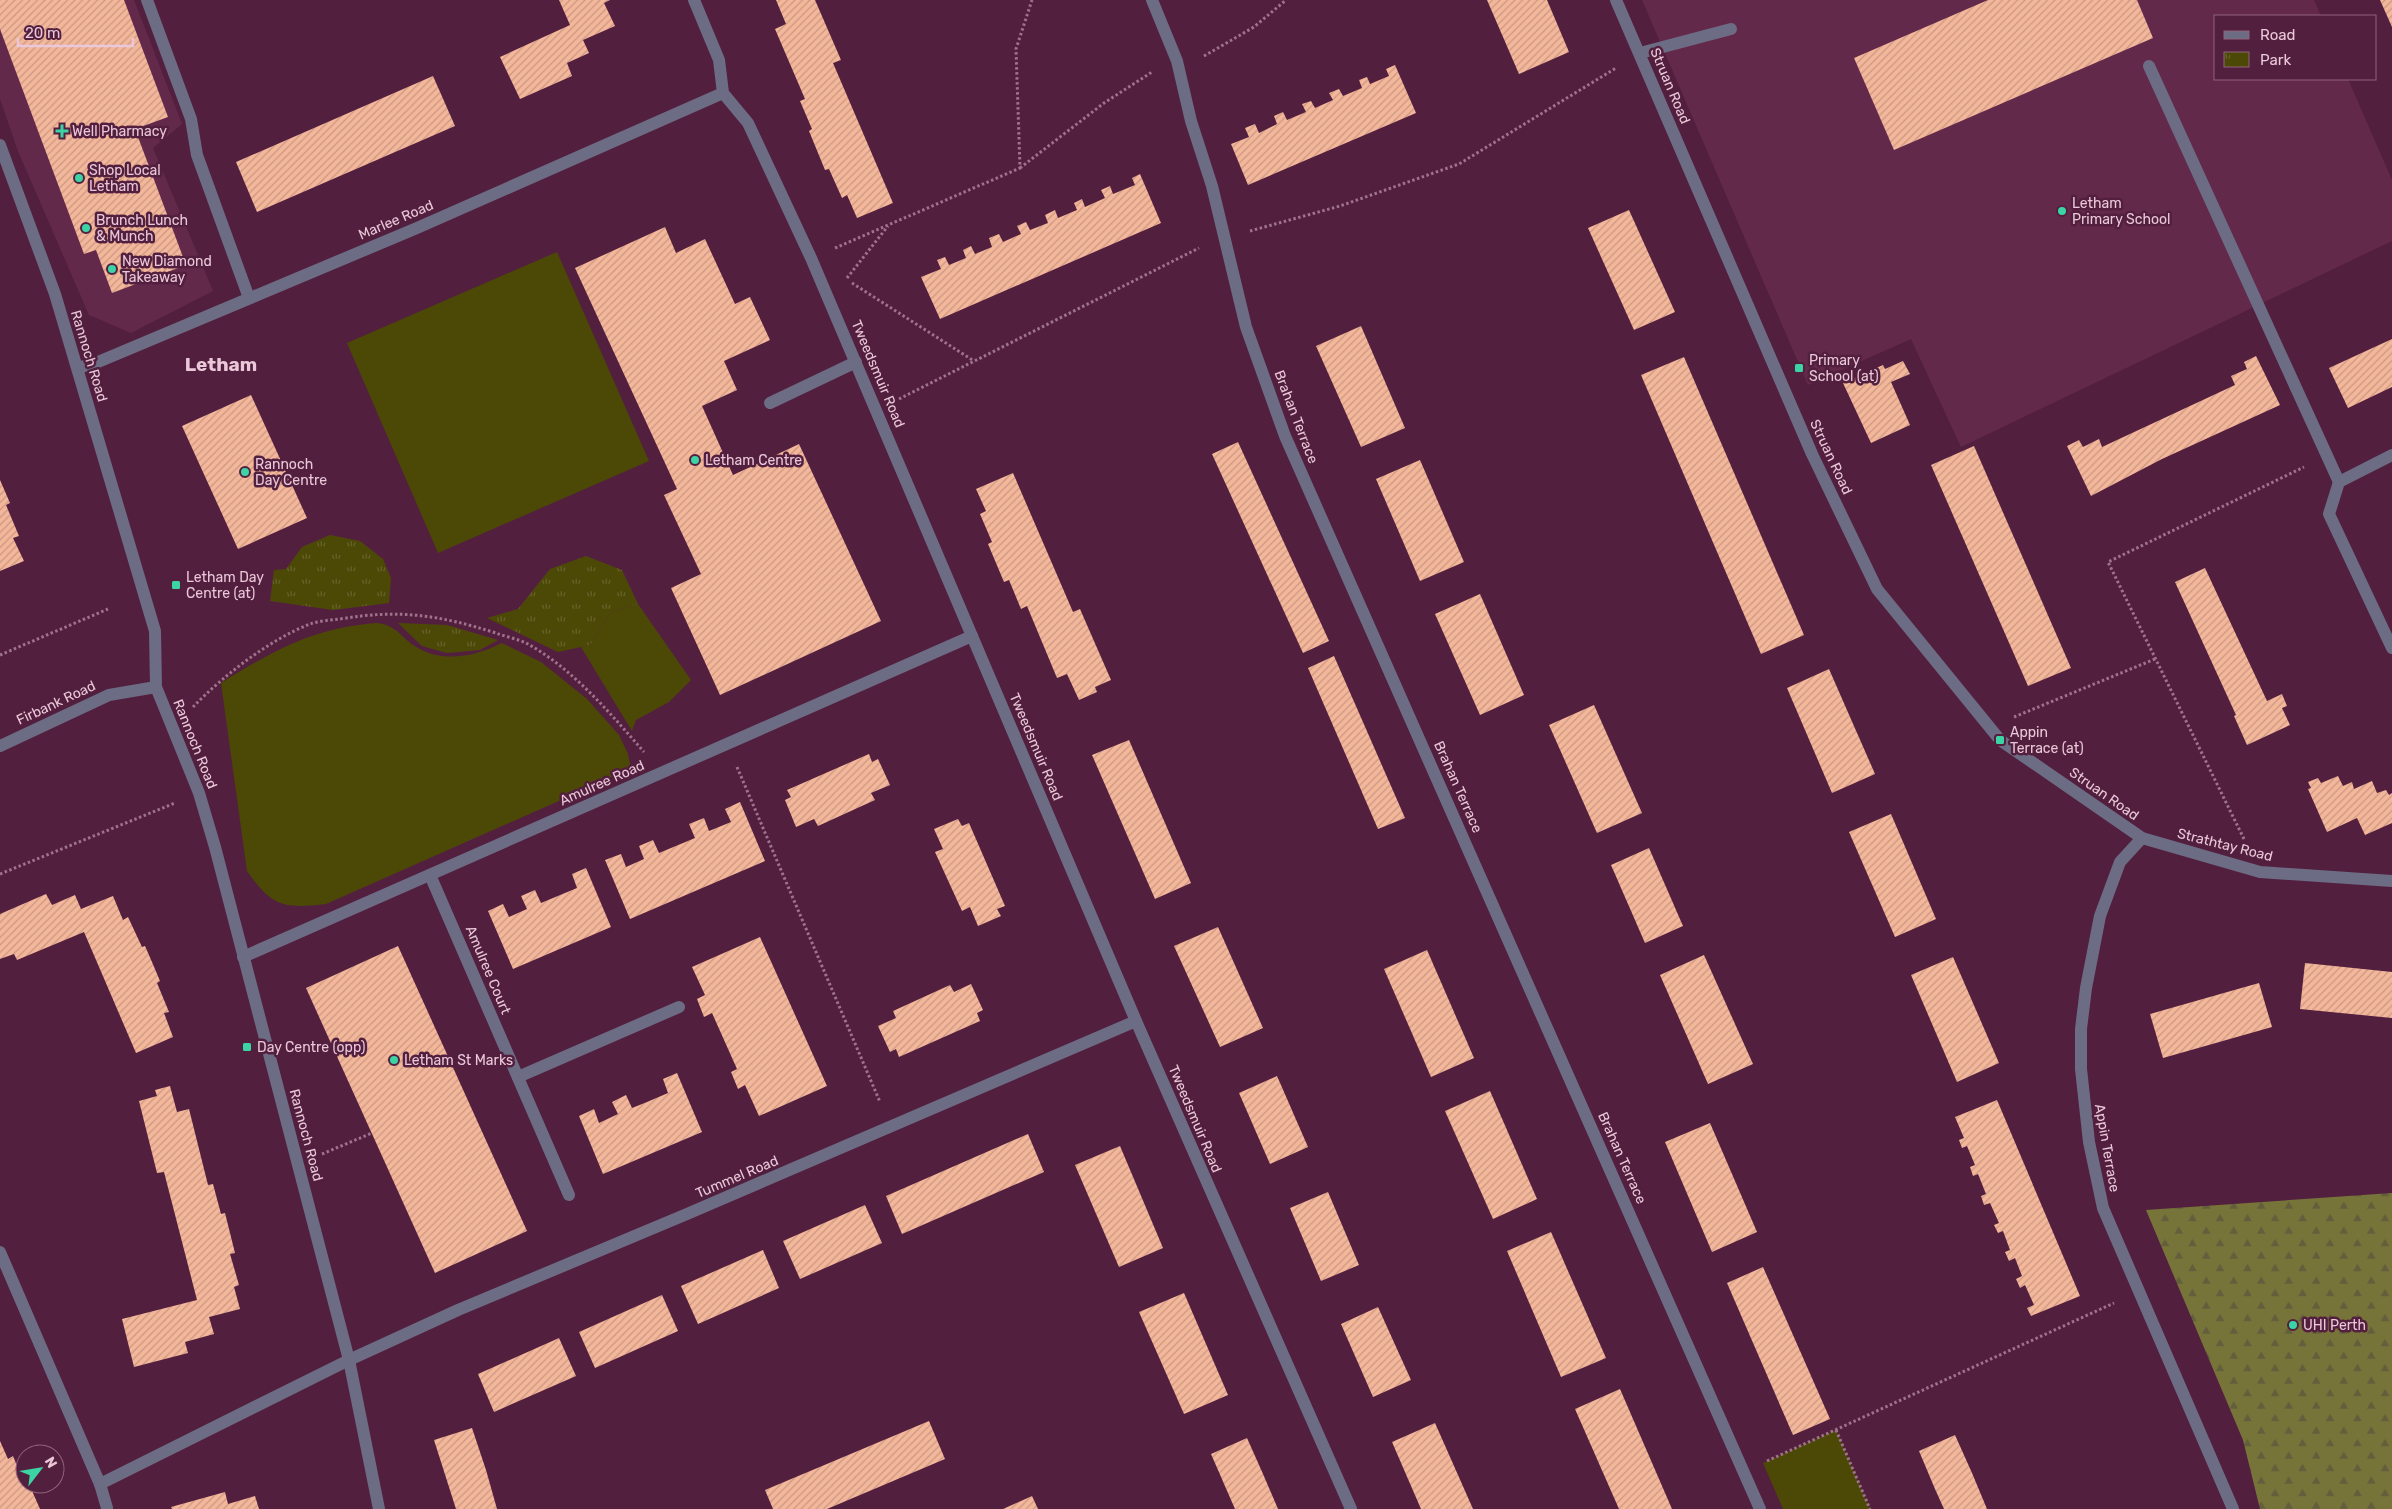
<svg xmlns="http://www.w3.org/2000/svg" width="2392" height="1509" viewBox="0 0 2392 1509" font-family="Rubik,sans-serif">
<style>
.built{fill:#63294b}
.green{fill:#4c4907}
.forest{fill:url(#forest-firs)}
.park{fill:url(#park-tufts)}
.building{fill:url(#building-hatch)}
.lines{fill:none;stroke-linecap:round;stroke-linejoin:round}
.path{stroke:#9e738b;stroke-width:3;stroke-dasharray:2.5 2.5;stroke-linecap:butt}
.minor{stroke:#6d6c85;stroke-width:12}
.poi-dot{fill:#3cd4a4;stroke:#531f3e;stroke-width:2}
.labels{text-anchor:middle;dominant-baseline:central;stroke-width:5;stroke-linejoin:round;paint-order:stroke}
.street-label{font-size:14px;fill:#eac8d9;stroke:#531f3e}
.poi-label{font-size:14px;fill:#eac8d9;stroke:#531f3e;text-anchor:start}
.district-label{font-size:19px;font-weight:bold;fill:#eac8d9;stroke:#531f3e}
</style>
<defs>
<pattern id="forest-firs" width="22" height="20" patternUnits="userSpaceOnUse" patternTransform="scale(1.25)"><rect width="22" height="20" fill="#777439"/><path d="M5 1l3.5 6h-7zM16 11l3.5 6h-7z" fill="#635e3c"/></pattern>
<pattern id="park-tufts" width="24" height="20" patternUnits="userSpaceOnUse" patternTransform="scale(1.25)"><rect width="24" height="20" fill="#4c4907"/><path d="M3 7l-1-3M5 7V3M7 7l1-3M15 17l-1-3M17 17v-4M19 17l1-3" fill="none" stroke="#66622b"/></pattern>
<pattern id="building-hatch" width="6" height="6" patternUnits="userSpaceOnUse" patternTransform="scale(1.25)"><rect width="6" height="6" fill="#f4b79a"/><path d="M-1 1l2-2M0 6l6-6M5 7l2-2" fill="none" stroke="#c89884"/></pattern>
</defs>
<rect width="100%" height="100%" fill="#531f3e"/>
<!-- built -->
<g class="built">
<polygon points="0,0 134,0 182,124 153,148 213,291 131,333 89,315 18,151 0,99"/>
<polygon points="1642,0 2314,0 2321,16 2216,16 2216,79 2348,79 2392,180 2392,241 1961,447 1911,339 1808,385"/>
</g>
<!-- green -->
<g class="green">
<polygon points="557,252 649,461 438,553 347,343"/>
<polygon points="638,604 691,680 669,702 636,720 632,731 581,647 590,645 611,612"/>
<path d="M377 623C397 626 398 634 413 645 441 664 474 657 502 643L541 662 587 699 619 735 628 754 631 769 326 904C284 909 272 907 247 871L221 683C275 650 312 628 377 623Z"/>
<polygon points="1836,1430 1870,1509 1783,1509 1763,1463"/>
</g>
<!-- forest -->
<polygon class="forest" points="2392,1193 2392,1509 2260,1509 2243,1440 2146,1210"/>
<!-- park -->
<g class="park">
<polygon points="330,535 360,541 383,559 391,578 389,603 333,610 270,601 274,570 286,569 302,547"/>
<polygon points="586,556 622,570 638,604 611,612 590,645 558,652 487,618 518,609 550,569"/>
<polygon points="398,623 447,625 498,640 480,650 447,653 422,646"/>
</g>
<!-- building -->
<g class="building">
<polygon points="0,0 124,0 168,117 135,129 186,265 112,293 96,250 84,254 0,29"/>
<polygon points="559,0 610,0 604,3 615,26 583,40 589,53 567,63 572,76 520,99 500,57 570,25"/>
<polygon points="776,0 815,0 841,60 833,63 893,203 857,218 847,195 842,198 829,169 825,170 809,131 812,129 800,101 805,99 775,29 786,24"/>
<polygon points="1487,0 1547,0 1569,52 1519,74"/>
<polygon points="1988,0 2137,0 2153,38 1894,150 1854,58"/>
<polygon points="2380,0 2392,0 2392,27"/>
<polygon points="1395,65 1416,113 1248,185 1231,144 1249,137 1245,128 1255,124 1259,133 1277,124 1274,116 1283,112 1287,120 1306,112 1302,104 1311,101 1315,108 1333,100 1329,93 1339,89 1343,96 1362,88 1359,80 1367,77 1370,84 1389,76 1386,69"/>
<polygon points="433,76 455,126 257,212 236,162"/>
<polygon points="1140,174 1161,223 940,319 921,277 941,269 937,260 945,257 949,265 966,258 963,250 971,246 975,254 992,247 989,238 999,234 1003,242 1021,234 1017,226 1026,222 1030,230 1048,223 1045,215 1055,210 1058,218 1077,210 1074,203 1082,199 1085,207 1105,198 1101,190 1110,186 1113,194 1135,185 1132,178"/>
<polygon points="1629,210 1675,312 1634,330 1588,228"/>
<polygon points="665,227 676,253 705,239 735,304 750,297 770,340 724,361 737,390 702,406 733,475 799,444 881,621 720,695 671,588 701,574 664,495 677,489 575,268"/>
<polygon points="1361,326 1405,428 1361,447 1316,346"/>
<polygon points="2392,339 2392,387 2348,408 2329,368"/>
<polygon points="2256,356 2280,405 2162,459 2091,496 2067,446 2079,440 2083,447 2099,439 2102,447 2235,385 2231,376 2247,369 2244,362"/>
<polygon points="1684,357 1804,635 1761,654 1641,375"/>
<polygon points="1903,361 1910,374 1891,382 1910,425 1871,443 1843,383 1883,365 1885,369"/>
<polygon points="251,395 307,518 238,549 182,426"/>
<polygon points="1238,442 1329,641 1303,653 1212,454"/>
<polygon points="1974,446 2071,668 2028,686 1931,465"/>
<polygon points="1420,460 1464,562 1420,581 1376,479"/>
<polygon points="1013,473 1073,612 1080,609 1111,680 1095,687 1097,692 1079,700 1067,674 1057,678 1027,606 1021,609 1009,580 1004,582 988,544 992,542 980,514 986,511 976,489"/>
<polygon points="0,480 10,503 6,505 19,536 13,538 24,561 0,571"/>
<polygon points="2205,568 2267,701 2282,694 2287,706 2282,708 2290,725 2247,745 2234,716 2236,715 2175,582"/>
<polygon points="1480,594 1524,695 1480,715 1435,614"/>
<polygon points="1334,656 1405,818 1378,829 1308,668"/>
<polygon points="1829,669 1875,774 1832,793 1787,688"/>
<polygon points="1594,705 1642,813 1597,833 1549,725"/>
<polygon points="1129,740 1191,883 1155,899 1092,755"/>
<polygon points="869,754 872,762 878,759 890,785 871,793 875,800 818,826 814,819 796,827 785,800 791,797 787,790"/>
<polygon points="2338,776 2343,786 2352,782 2354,789 2372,781 2377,793 2386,790 2389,795 2392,793 2392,823 2365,835 2357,818 2327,832 2308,789 2311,788 2308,782 2318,778 2321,783"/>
<polygon points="740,802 765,861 630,919 605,860 621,854 626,867 644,859 639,846 653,840 659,853 695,838 689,824 704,818 709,831 731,822 725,809"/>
<polygon points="1891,814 1936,919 1895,937 1849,832"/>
<polygon points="958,819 962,826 969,823 1005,906 997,909 1001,916 978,926 970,907 962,911 935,852 943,849 934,829"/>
<polygon points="1649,848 1683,926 1645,943 1611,865"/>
<polygon points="586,868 611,927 513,969 488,911 503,904 509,917 527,909 521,896 535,890 541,903 577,888 572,874"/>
<polygon points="46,894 52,905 75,895 81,909 113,896 123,920 128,917 142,947 145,946 152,962 160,981 157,983 169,1012 164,1013 173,1037 136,1053 84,932 17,960 14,954 0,959 0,914"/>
<polygon points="1218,927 1263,1028 1220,1047 1174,946"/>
<polygon points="760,937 827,1086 759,1116 745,1085 738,1089 731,1072 737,1069 712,1013 704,1017 697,999 705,995 692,967"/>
<polygon points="398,946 527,1231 435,1273 306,988"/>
<polygon points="1427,950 1474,1058 1431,1077 1384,969"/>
<polygon points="1704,955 1753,1064 1708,1084 1660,975"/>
<polygon points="1953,957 1999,1063 1957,1082 1911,975"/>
<polygon points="2305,963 2392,972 2392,1018 2300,1009"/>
<polygon points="2259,983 2272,1027 2163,1058 2150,1014"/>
<polygon points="971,984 983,1010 977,1013 980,1021 899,1057 896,1049 890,1052 878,1026 896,1018 893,1011 950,985 954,992"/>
<polygon points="677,1073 702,1132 603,1174 579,1116 594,1109 599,1123 618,1114 612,1102 626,1095 632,1108 647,1102 668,1093 663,1079"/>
<polygon points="1277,1076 1308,1147 1270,1164 1239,1093"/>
<polygon points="170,1086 177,1112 189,1109 208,1185 213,1184 221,1214 225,1213 235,1253 230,1254 239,1285 234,1287 240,1309 209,1317 214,1334 185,1342 188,1353 134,1367 122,1319 197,1300 164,1172 157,1173 139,1101 157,1096 155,1090"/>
<polygon points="1490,1091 1537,1199 1493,1219 1445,1111"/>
<polygon points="1997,1100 2080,1296 2031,1316 2027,1308 2034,1305 2025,1285 2020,1288 2016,1279 2022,1276 2015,1258 2009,1261 2005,1252 2010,1250 2003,1231 1998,1233 1994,1225 1999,1223 1990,1203 1984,1205 1981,1196 1986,1194 1978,1174 1973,1176 1970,1167 1975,1165 1967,1146 1962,1148 1959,1140 1964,1138 1955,1117"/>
<polygon points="1710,1123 1757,1232 1712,1252 1665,1142"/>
<polygon points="1028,1134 1044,1172 902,1234 886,1196"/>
<polygon points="1120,1146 1163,1248 1119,1267 1075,1165"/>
<polygon points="1328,1192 1359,1265 1321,1281 1290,1208"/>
<polygon points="865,1205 882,1243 800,1279 783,1241"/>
<polygon points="1551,1232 1606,1358 1561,1377 1507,1251"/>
<polygon points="763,1250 779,1288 698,1324 681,1286"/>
<polygon points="1763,1267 1830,1419 1793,1435 1727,1283"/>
<polygon points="1184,1293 1228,1395 1184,1414 1139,1312"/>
<polygon points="662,1295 678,1331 595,1368 579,1332"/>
<polygon points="1378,1307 1411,1380 1373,1397 1341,1324"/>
<polygon points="559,1338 576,1376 494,1412 478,1374"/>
<polygon points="1620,1389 1672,1509 1619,1509 1575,1409"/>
<polygon points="929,1421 945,1459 827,1509 773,1509 765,1490"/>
<polygon points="1435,1423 1473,1509 1421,1509 1392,1442"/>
<polygon points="472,1428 486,1470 497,1509 456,1509 434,1440"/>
<polygon points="1955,1435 1972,1473 1987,1509 1944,1509 1935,1489 1919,1451"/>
<polygon points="1247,1438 1263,1474 1278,1509 1235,1509 1211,1454"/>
<polygon points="0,1441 8,1459 13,1456 24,1483 29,1484 40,1509 0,1509"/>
<polygon points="225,1492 228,1504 255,1496 259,1509 172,1509 171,1507"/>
<polygon points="1032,1496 1038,1509 1003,1509"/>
</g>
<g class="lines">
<!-- path -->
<g class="path">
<polyline points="1204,56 1254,27 1286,0"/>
<polyline points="1020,168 1104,103 1152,72"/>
<polyline points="1250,231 1340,206 1459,164 1616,68"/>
<polyline points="835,248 1020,168 1016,49 1032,0"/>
<polyline points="847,278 888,226"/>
<polyline points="852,283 974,361"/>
<polyline points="899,399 1199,248"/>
<polyline points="0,655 108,609"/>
<path d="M193 707C224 675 269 640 310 624 319 621 330 620 340 619 399 609 439 615 496 633 506 637 519 639 528 644 574 670 610 713 644 752"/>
<polyline points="2014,717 2155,659"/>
<polyline points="737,767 880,1102"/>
<polyline points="2244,839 2108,562 2304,467"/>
<polyline points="0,874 175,803"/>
<polyline points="322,1154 372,1133"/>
<polyline points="1836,1430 1870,1509"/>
<polyline points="1767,1461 2114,1303"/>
</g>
<!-- minor -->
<g class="minor">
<polyline points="147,0 191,119 197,155 249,298"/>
<polyline points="694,0 719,60 723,93 748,123 811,258 1136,1021 1351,1509"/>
<polyline points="1152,0 1177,61 1191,121 1212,186 1246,327 1285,436 1760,1509"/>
<polyline points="1616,0 1812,454 1877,589 2000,740 2142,838 2260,872 2392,881"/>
<polyline points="1640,53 1731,29"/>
<polyline points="2149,66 2339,482"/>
<polyline points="0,145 55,294 155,631 156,687 199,793 215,847 349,1360 379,1509"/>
<polyline points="78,368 98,362 417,228 723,93"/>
<polyline points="770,403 856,362"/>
<polyline points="2392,455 2339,482 2329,514 2392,648"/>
<polyline points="0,746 109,695 156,687"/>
<polyline points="2142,838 2120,862 2100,916 2086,988 2081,1029 2081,1069 2089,1142 2103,1208 2233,1509"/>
<polyline points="430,875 569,1195"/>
<polyline points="243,957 972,636"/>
<polyline points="518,1077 679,1007"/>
<polyline points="0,1252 100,1484 107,1508"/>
<polyline points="100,1484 349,1360 458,1310 687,1214 1136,1021"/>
</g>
</g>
<!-- markers -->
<g class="poi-dot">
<path d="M59.5 123.5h5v5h5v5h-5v5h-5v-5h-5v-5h5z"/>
<circle cx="79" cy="178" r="5"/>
<circle cx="2062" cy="211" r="5"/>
<circle cx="86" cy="228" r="5"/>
<circle cx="112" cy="269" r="5"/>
<rect x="1794" y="363" width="10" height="10" rx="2.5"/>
<circle cx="695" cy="460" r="5"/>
<circle cx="245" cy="472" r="5"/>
<rect x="171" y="580" width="10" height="10" rx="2.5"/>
<rect x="1995" y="735" width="10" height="10" rx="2.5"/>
<rect x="242" y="1042" width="10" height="10" rx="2.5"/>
<circle cx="394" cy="1060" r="5"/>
<circle cx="2293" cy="1325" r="5"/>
</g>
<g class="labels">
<!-- street labels -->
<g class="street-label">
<text transform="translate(1670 86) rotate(67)">Struan Road</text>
<text transform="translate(396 220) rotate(-23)">Marlee Road</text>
<text transform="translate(89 356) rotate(73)">Rannoch Road</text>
<text transform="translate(878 374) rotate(67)">Tweedsmuir Road</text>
<text transform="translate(1296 417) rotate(69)">Brahan Terrace</text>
<text transform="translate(1831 457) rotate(65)">Struan Road</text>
<text transform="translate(56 703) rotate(-25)">Firbank Road</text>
<text transform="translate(195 744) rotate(68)">Rannoch Road</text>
<text transform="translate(1036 747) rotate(67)">Tweedsmuir Road</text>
<text transform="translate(602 783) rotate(-24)">Amulree Road</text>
<text transform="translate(1458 787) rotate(66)">Brahan Terrace</text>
<text transform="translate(2104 794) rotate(35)">Struan Road</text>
<text transform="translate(2225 845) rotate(14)">Strathtay Road</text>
<text transform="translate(488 970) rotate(67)">Amulree Court</text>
<text transform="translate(1195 1119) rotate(67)">Tweedsmuir Road</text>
<text transform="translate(306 1135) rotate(75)">Rannoch Road</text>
<text transform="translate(2107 1148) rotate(80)">Appin Terrace</text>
<text transform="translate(1622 1158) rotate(66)">Brahan Terrace</text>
<text transform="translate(737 1177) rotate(-23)">Tummel Road</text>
</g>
<!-- poi labels -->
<g class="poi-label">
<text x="72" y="131">Well Pharmacy</text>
<text x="89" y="170">Shop Local<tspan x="89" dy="16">Letham</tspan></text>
<text x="2072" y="203">Letham<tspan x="2072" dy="16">Primary School</tspan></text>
<text x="96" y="220">Brunch Lunch<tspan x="96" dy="16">&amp; Munch</tspan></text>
<text x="122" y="261">New Diamond<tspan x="122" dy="16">Takeaway</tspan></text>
<text x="1809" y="360">Primary<tspan x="1809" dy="16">School (at)</tspan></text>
<text x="705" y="460">Letham Centre</text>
<text x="255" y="464">Rannoch<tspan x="255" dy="16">Day Centre</tspan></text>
<text x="186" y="577">Letham Day<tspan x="186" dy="16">Centre (at)</tspan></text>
<text x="2010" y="732">Appin<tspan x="2010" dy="16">Terrace (at)</tspan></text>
<text x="257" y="1047">Day Centre (opp)</text>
<text x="404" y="1060">Letham St Marks</text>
<text x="2303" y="1325">UHI Perth</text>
</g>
<!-- district labels -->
<g class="district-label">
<text x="221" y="364">Letham</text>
</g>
</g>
<!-- legend -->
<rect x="2214" y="15" width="162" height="65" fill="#531f3e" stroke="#8f637c"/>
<rect x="2224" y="31" width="25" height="8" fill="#6d6c85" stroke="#8f637c"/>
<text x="2260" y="40" font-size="15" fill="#eac8d9">Road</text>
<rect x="2224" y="52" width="25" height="15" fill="url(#park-tufts)" stroke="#8f637c"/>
<text x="2260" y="65" font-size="15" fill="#eac8d9">Park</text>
<!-- north arrow -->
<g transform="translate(40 1469) rotate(59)"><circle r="24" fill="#531f3e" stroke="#8f637c"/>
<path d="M0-4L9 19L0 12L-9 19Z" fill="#3cd4a4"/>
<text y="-8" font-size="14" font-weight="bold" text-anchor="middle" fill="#eac8d9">N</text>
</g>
<!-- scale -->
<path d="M18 38v8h115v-8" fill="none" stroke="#eac8d9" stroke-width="2.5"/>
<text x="25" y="38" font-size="15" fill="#eac8d9" stroke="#531f3e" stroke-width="4" paint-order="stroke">20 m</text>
</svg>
